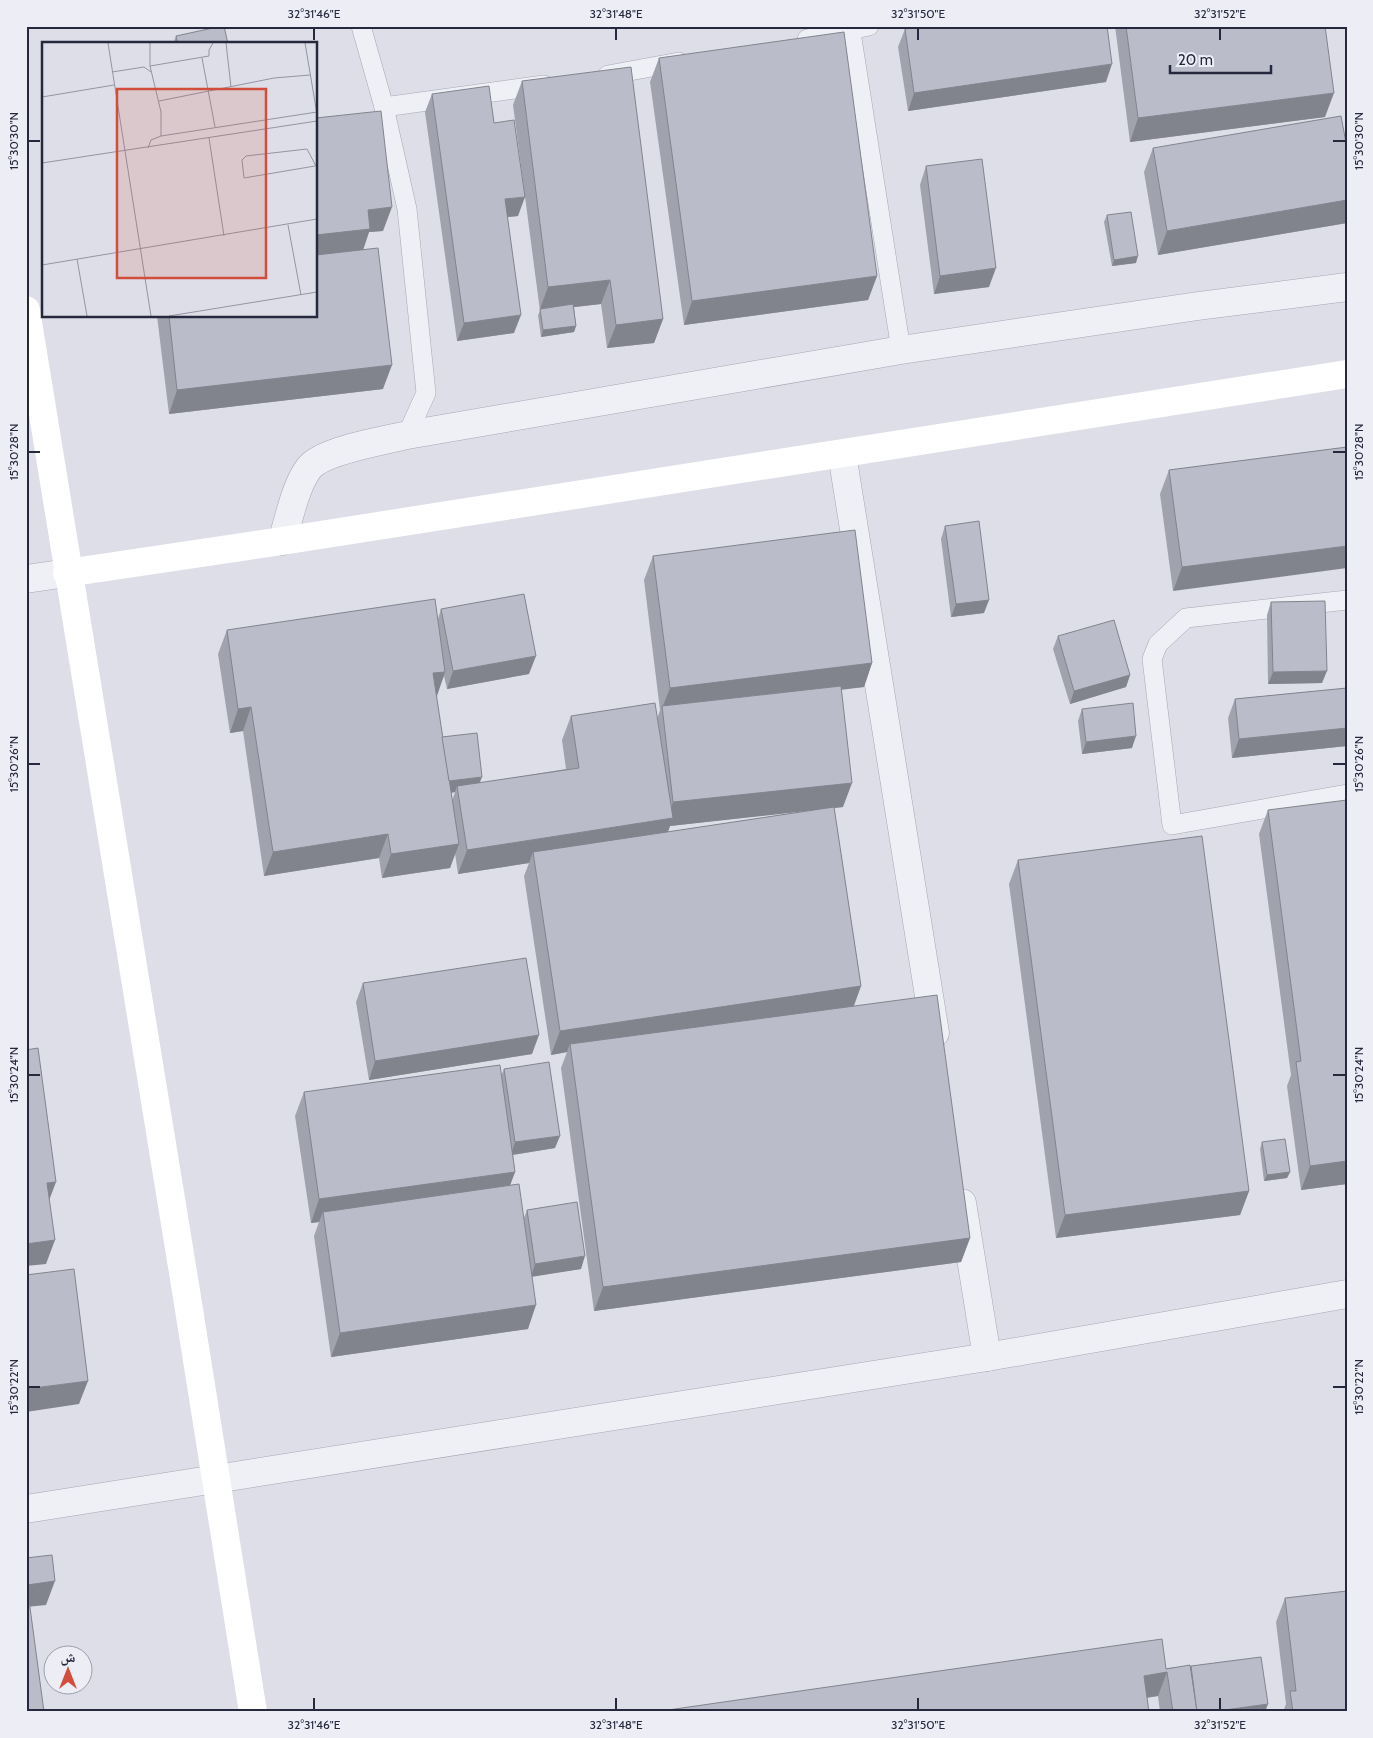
<svg xmlns="http://www.w3.org/2000/svg" width="1373" height="1738" viewBox="0 0 1373 1738" font-family="Cabin,'Noto Naskh Arabic',sans-serif">
<style>
.lines{fill:none;stroke-linecap:round;stroke-linejoin:round}
.lane-casing{stroke:#a6a7b4;stroke-width:20}
.street-casing{stroke:#a6a7b4;stroke-width:29}
.lane{stroke:#eff0f6;stroke-width:19}
.street{stroke:#eff0f6;stroke-width:28}
.secondary{stroke:#fff;stroke-width:28}
.wall{fill:#a0a2ae;fill-rule:evenodd}
.shaded-wall{fill:#82848d}
.building{fill:#babcca;stroke:#82848d}
.ticks{fill:none;stroke:#26283e;stroke-width:2}
.inset-road{fill:none;stroke:#9495a3;stroke-width:1}
.view{fill:#d24d3c;fill-opacity:0.15;stroke:#d24d3c;stroke-width:2.5}
.inset-edge{fill:none;stroke:#26283e;stroke-width:2.5}
.neatline{fill:none;stroke:#26283e;stroke-width:2}
.ticks-label{font-size:12px;text-anchor:middle;fill:#26283e}
</style>
<rect width="100%" height="100%" fill="#dddee7"/>
<g class="lines">
<defs>
<g id="lane">
<polyline points="361,26 384,107 407,209 426,393 407,435"/>
<polyline points="850,26 901,350"/>
<polyline points="807,39 869,26"/>
<polyline points="608,75 679,62"/>
<polyline points="384,107 544,85"/>
<polyline points="1347,600 1186,618 1158,644 1152,659 1172,825 1347,794"/>
</g>
<g id="street">
<polyline points="842,454 935,1033"/>
<path d="M282 541C289 520 295 486 309 468 323 450 383 441 407 435L901 350 1198 306 1347 287"/>
<polyline points="26,579 67,573"/>
<polyline points="962,1203 987,1357"/>
<polyline points="26,1509 987,1357 1347,1294"/>
</g>
</defs>
<!-- lane casing -->
<use href="#lane" class="lane-casing"/>
<!-- street casing -->
<use href="#street" class="street-casing"/>
<!-- lane -->
<use href="#lane" class="lane"/>
<!-- street -->
<use href="#street" class="street"/>
<!-- secondary -->
<g class="secondary">
<path d="M26 310C99 777 181 1244 253 1712"/>
<polyline points="67,573 282,541 1347,374"/>
</g>
</g>
<!-- wall -->
<g class="wall">
<polygon points="1115,26 1325,26 1325,117 1130,142"/>
<polygon points="905,29 1106,82 908,111 898,47"/>
<polygon points="176,36 228,44 173,44"/>
<polygon points="659,58 877,276 868,300 684,325 650,82"/>
<polygon points="522,81 663,319 654,343 607,348 601,304 574,307 576,326 574,332 541,337 538,315 540,311 513,105"/>
<polygon points="432,94 494,123 518,216 507,217 514,333 457,341 425,112"/>
<polygon points="316,118 383,231 369,232 363,250 383,389 169,414 157,316 316,316"/>
<polygon points="1153,148 1347,148 1347,223 1158,255 1144,172"/>
<polygon points="926,166 989,287 934,294 920,185"/>
<polygon points="1107,215 1136,263 1112,266 1104,222"/>
<polygon points="1347,447 1173,591 1160,494 1169,470"/>
<polygon points="945,526 984,613 951,617 941,539"/>
<path d="M653 556 872 663 864 687 841 689 843 807 834 808 861 986 854 1006 970 1238 961 1262 594 1311 561 1068 567 1052 551 1055 524 876 529 863 458 874 455 853 450 868 382 878 379 858 264 876 243 731 230 733 218 654 227 630 438 619 441 609 529 674 447 689 444 676 436 696 442 737 480 783 566 769 562 740 571 716 657 719 660 710 644 580ZM455 792 452 801 451 793ZM828 808 668 832 670 826Z"/>
<polygon points="1271,602 1322,683 1268,684 1267,615"/>
<polygon points="1058,636 1130,675 1126,687 1070,704 1053,649"/>
<polygon points="1347,688 1347,746 1232,758 1228,718 1235,699"/>
<polygon points="1082,709 1132,748 1082,754 1078,721"/>
<polygon points="1268,810 1347,1184 1301,1190 1287,1086 1291,1075 1259,834"/>
<polygon points="1018,860 1249,1191 1240,1215 1056,1238 1009,884"/>
<polygon points="363,983 532,1054 369,1080 356,1002"/>
<polygon points="504,1069 555,1148 513,1155 515,1172 510,1185 524,1218 527,1210 581,1269 532,1276 528,1329 331,1357 314,1236 319,1222 311,1223 295,1116 304,1092 501,1076"/>
<polygon points="1262,1142 1290,1172 1287,1178 1264,1181 1260,1149"/>
<polygon points="1285,1598 1347,1712 1283,1712 1286,1704 1276,1622"/>
<polygon points="1191,1666 1265,1712 1160,1712 1158,1696 1147,1698 654,1712"/>
</g>
<!-- shaded-wall -->
<g class="shaded-wall">
<polygon points="1112,64 1106,82 908,111 914,93"/>
<polygon points="1334,93 1325,117 1130,142 1138,118"/>
<polygon points="525,197 518,216 498,218 505,199"/>
<polygon points="1347,200 1347,223 1158,255 1167,231"/>
<polygon points="392,207 383,231 369,232 362,253 316,258 316,235 368,210"/>
<polygon points="1138,256 1136,263 1112,266 1114,260"/>
<polygon points="996,268 989,287 934,294 940,276"/>
<polygon points="877,276 868,300 684,325 692,301"/>
<polygon points="610,280 601,304 540,311 540,309 548,287"/>
<polygon points="521,315 514,333 457,341 464,323"/>
<polygon points="663,319 654,343 607,348 616,325"/>
<polygon points="576,326 574,332 541,337 543,330"/>
<polygon points="392,365 383,389 169,414 177,390"/>
<polygon points="1347,546 1347,568 1173,591 1182,567"/>
<polygon points="989,600 984,613 951,617 956,604"/>
<polygon points="536,656 529,674 447,689 453,671"/>
<polygon points="872,663 864,687 663,712 662,708 670,688"/>
<polygon points="1327,671 1322,683 1268,684 1273,672"/>
<polygon points="445,672 437,696 424,697 433,673"/>
<polygon points="1130,675 1126,687 1070,704 1074,691"/>
<polygon points="251,707 243,731 230,733 238,709"/>
<polygon points="1347,728 1347,746 1232,758 1239,739"/>
<polygon points="1136,736 1132,748 1082,754 1086,742"/>
<polygon points="482,777 477,790 457,786 455,792 442,794 447,781"/>
<polygon points="852,783 843,807 670,826 664,842 533,852 529,863 458,874 467,850 667,819 673,802"/>
<polygon points="388,834 379,858 264,876 273,852"/>
<polygon points="459,844 450,868 382,878 391,854"/>
<polygon points="861,986 852,1010 570,1044 567,1052 551,1055 560,1031"/>
<polygon points="539,1035 532,1054 369,1080 375,1061"/>
<polygon points="560,1136 555,1148 511,1155 515,1142"/>
<polygon points="1347,1161 1347,1184 1301,1190 1310,1166"/>
<polygon points="515,1172 506,1196 323,1212 319,1222 311,1223 319,1199"/>
<polygon points="1290,1172 1287,1178 1264,1181 1267,1175"/>
<polygon points="56,1182 47,1206 47,1183"/>
<polygon points="1249,1191 1240,1215 1056,1238 1065,1215"/>
<polygon points="970,1238 961,1262 594,1311 603,1287"/>
<polygon points="55,1240 46,1264 26,1266 26,1244"/>
<polygon points="585,1256 581,1269 531,1277 535,1264"/>
<polygon points="536,1305 528,1329 331,1357 340,1333"/>
<polygon points="88,1381 79,1404 26,1412 26,1389"/>
<polygon points="55,1581 46,1605 26,1607 27,1585"/>
<polygon points="1167,1672 1158,1696 1135,1699 1144,1676"/>
<polygon points="1268,1704 1265,1712 1210,1712"/>
</g>
<!-- building -->
<g class="building">
<polygon points="222,26 224,26 228,44 178,44 176,36"/>
<polygon points="922,26 1107,26 1112,64 914,93 905,29"/>
<polygon points="1126,26 1325,26 1334,93 1138,118"/>
<polygon points="844,32 877,276 692,301 659,58"/>
<polygon points="631,67 663,319 616,325 610,280 548,287 522,81"/>
<polygon points="489,86 494,123 514,120 525,197 505,199 521,315 464,323 432,94"/>
<polygon points="381,111 392,207 368,210 370,229 316,235 316,118"/>
<polygon points="1341,116 1347,148 1347,200 1167,231 1153,148"/>
<polygon points="982,159 996,268 940,276 926,166"/>
<polygon points="1131,212 1138,256 1114,260 1107,215"/>
<polygon points="378,248 392,365 177,390 169,316 316,316 316,255"/>
<polygon points="573,304 576,326 543,330 540,309"/>
<polygon points="1347,447 1347,546 1182,567 1169,470"/>
<polygon points="979,521 989,600 956,604 945,526"/>
<polygon points="855,530 872,663 670,688 653,556"/>
<polygon points="524,594 536,656 453,671 441,609"/>
<polygon points="435,599 445,672 433,673 459,844 391,854 388,834 273,852 251,707 238,709 227,630"/>
<polygon points="1325,601 1327,671 1273,672 1271,602"/>
<polygon points="1114,620 1130,675 1074,691 1058,636"/>
<polygon points="841,686 852,783 673,802 662,706"/>
<polygon points="1347,688 1347,728 1239,739 1235,699"/>
<polygon points="655,703 673,818 467,850 457,786 579,768 571,716"/>
<polygon points="1133,703 1136,736 1086,742 1082,709"/>
<polygon points="477,733 482,777 449,781 442,737"/>
<polygon points="1347,800 1347,1161 1310,1166 1296,1062 1301,1061 1268,810"/>
<polygon points="834,807 861,986 560,1031 533,852"/>
<polygon points="1202,836 1249,1191 1065,1215 1018,860"/>
<polygon points="526,958 539,1035 375,1061 363,983"/>
<polygon points="937,995 970,1238 603,1287 570,1044"/>
<polygon points="38,1048 56,1182 47,1183 55,1240 26,1244 26,1050"/>
<polygon points="549,1062 560,1136 515,1142 504,1069"/>
<polygon points="500,1065 515,1172 319,1199 304,1092"/>
<polygon points="1285,1139 1290,1172 1267,1175 1262,1142"/>
<polygon points="519,1184 536,1305 340,1333 323,1212"/>
<polygon points="577,1202 585,1256 535,1264 527,1210"/>
<polygon points="74,1269 88,1381 26,1389 26,1275"/>
<polygon points="52,1555 55,1581 27,1585 44,1712 26,1712 26,1558"/>
<polygon points="1347,1591 1347,1712 1293,1712 1290,1691 1296,1691 1285,1598"/>
<polygon points="1162,1639 1166,1669 1190,1665 1197,1711 1173,1712 1167,1672 1144,1676 1149,1712 654,1712"/>
<polygon points="1261,1657 1268,1704 1210,1712 1197,1712 1191,1666"/>
</g>
<!-- ticks -->
<path class="ticks" d="M314 28V40M616 28V40M918 28V40M1220 28V40M28 141H40M1333 141H1346M28 452H40M1333 452H1346M28 764H40M1333 764H1346M28 1075H40M1333 1075H1346M28 1387H40M1333 1387H1346M314 1698V1710M616 1698V1710M918 1698V1710M1220 1698V1710"/>
<!-- overview -->
<g transform="translate(42 42)">
<rect width="275" height="275" fill="#dddee7"/>
<path class="inset-road" d="M66 1 109 274M108 1V24L119 70V94M184 1 189 45M263 1 275 72M160 16 173 85M108 24 167 14V8L171 1M70 30 102 25 109 30M0 55 72 43M117 59 232 36 268 33M167 96 182 194M106 106 109 98 119 94 275 70M0 121 275 79M273 124 202 136 200 118 204 114 265 107 275 126M246 183 259 253M35 217 45 274M0 223 275 177M127 274 275 250"/>
<path class="view" d="M75 47H224V236H75Z"/>
<rect width="275" height="275" class="inset-edge"/>
</g>
<!-- border -->
<rect width="1373" height="1738" fill="none" stroke="#ecedf5" stroke-width="55"/>
<!-- north arrow -->
<g transform="translate(68 1670)"><circle r="24" fill="#ecedf5" stroke="#9d9eac"/>
<path d="M0-4L9 19L0 12L-9 19Z" fill="#d24d3c"/>
<text y="-8" font-size="14" font-weight="bold" text-anchor="middle" fill="#26283e">ش</text>
</g>
<!-- scale -->
<path d="M1170 65v8h101v-8" fill="none" stroke="#26283e" stroke-width="2.5"/>
<text x="1178" y="65" font-size="15" fill="#26283e" stroke="#ecedf5" stroke-width="4" paint-order="stroke">20 m</text>
<rect x="28" y="28" width="1318" height="1682" class="neatline"/>
<g class="ticks-label">
<text x="314" y="18">32°31'46"E</text>
<text x="616" y="18">32°31'48"E</text>
<text x="918" y="18">32°31'50"E</text>
<text x="1220" y="18">32°31'52"E</text>
<text transform="translate(14 141) rotate(-90)" y="4">15°30'30"N</text>
<text transform="translate(1359 141) rotate(-90)" y="4">15°30'30"N</text>
<text transform="translate(14 452) rotate(-90)" y="4">15°30'28"N</text>
<text transform="translate(1359 452) rotate(-90)" y="4">15°30'28"N</text>
<text transform="translate(14 764) rotate(-90)" y="4">15°30'26"N</text>
<text transform="translate(1359 764) rotate(-90)" y="4">15°30'26"N</text>
<text transform="translate(14 1075) rotate(-90)" y="4">15°30'24"N</text>
<text transform="translate(1359 1075) rotate(-90)" y="4">15°30'24"N</text>
<text transform="translate(14 1387) rotate(-90)" y="4">15°30'22"N</text>
<text transform="translate(1359 1387) rotate(-90)" y="4">15°30'22"N</text>
<text x="314" y="1729">32°31'46"E</text>
<text x="616" y="1729">32°31'48"E</text>
<text x="918" y="1729">32°31'50"E</text>
<text x="1220" y="1729">32°31'52"E</text>
</g>
</svg>
